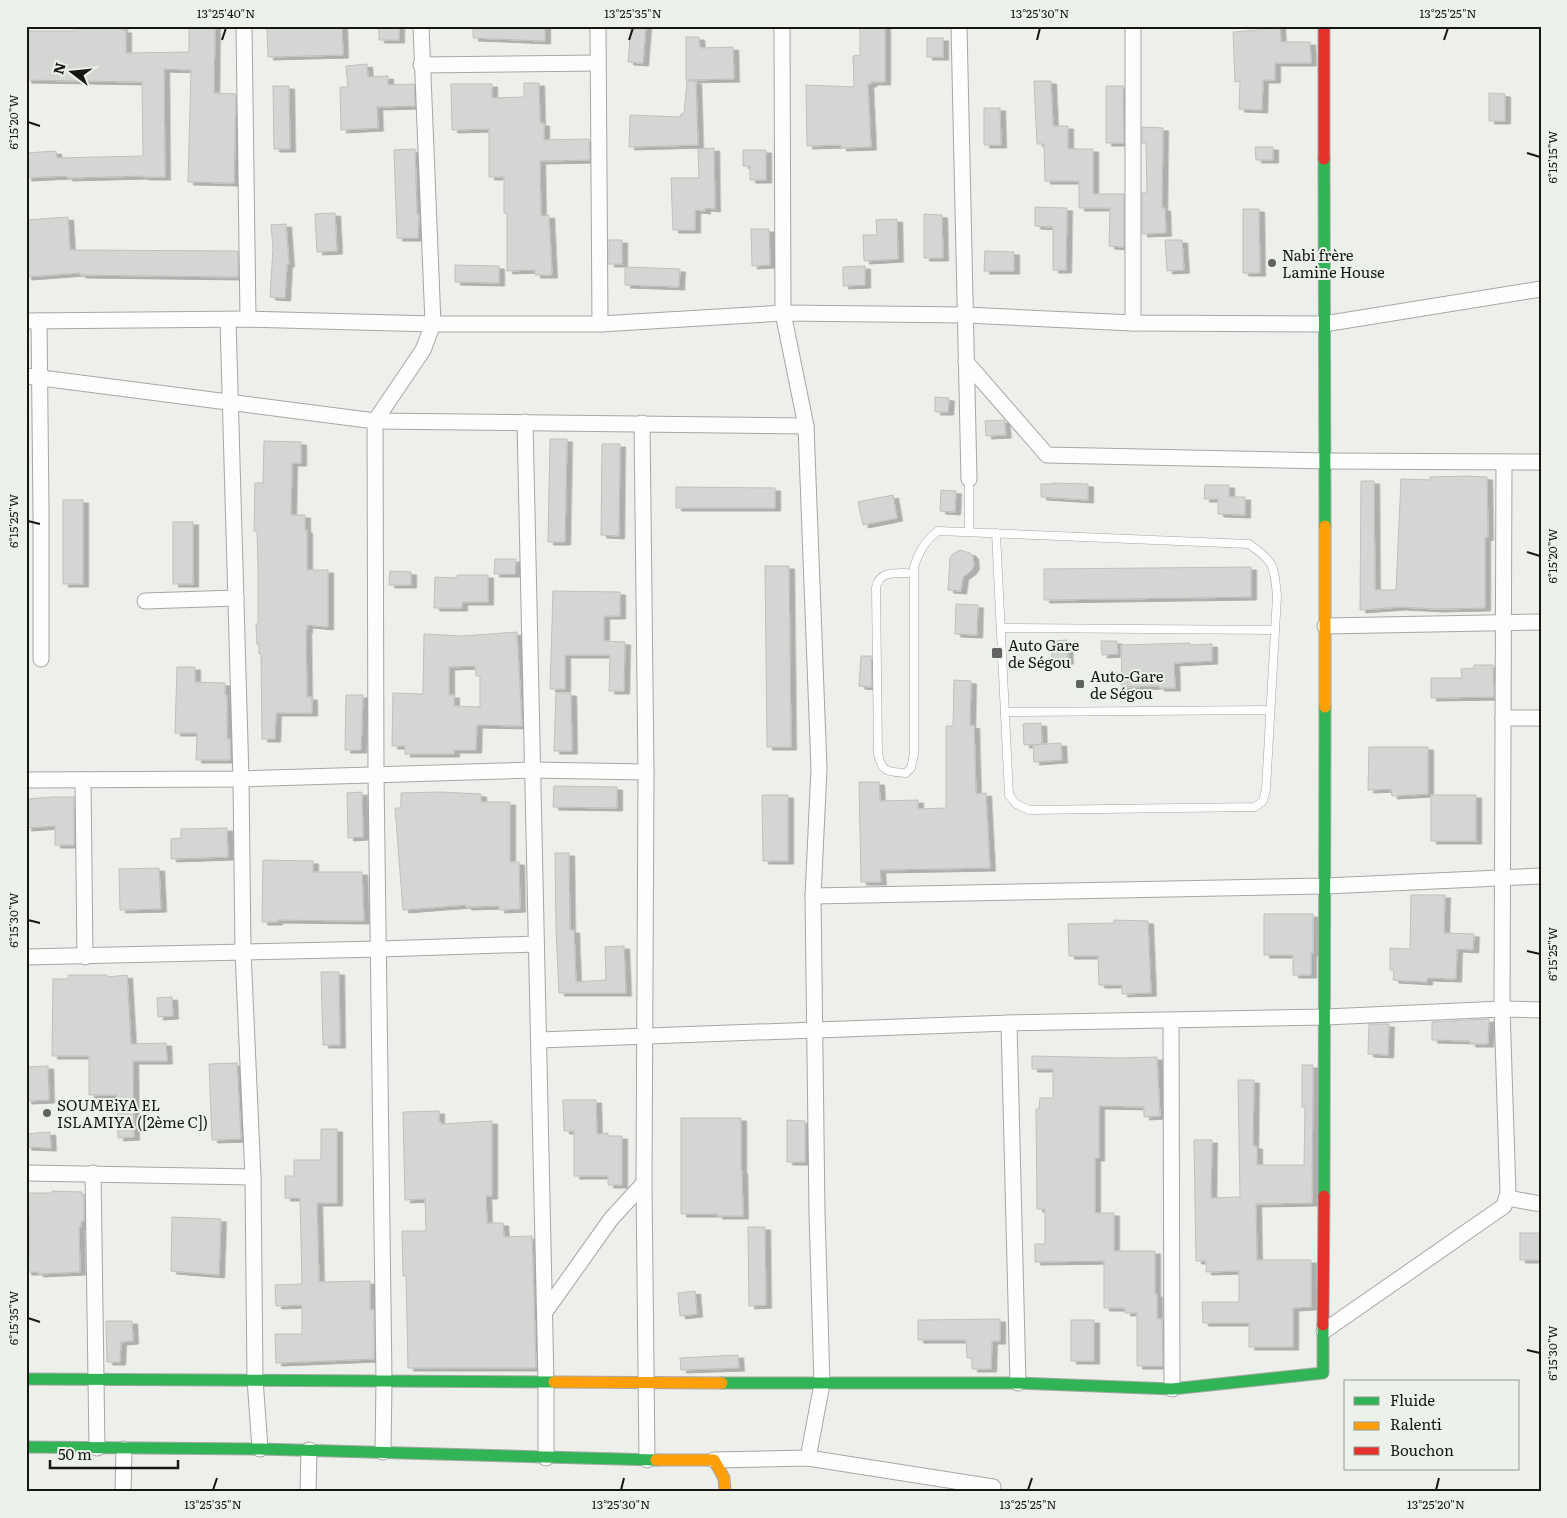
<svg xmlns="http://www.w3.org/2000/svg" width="1567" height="1518" viewBox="0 0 1567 1518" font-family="Literata,serif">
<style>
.building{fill:#d4d6d3;stroke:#bfc0bd;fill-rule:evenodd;filter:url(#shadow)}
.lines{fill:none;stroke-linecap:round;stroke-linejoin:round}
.lane-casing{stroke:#a6a7a4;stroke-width:9}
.street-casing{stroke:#a6a7a4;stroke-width:17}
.fast-casing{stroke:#a6a7a4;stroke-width:13}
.slow-casing{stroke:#a6a7a4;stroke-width:13}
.jam-casing{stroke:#a6a7a4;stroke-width:13}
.lane{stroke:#fcfdfc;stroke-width:8}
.street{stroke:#fcfdfc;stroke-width:15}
.fast{stroke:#30b455;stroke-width:11}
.slow{stroke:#ff9f0a;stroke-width:11}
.jam{stroke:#e5322d;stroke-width:11}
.ticks{fill:none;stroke:#161715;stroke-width:2}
.poi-dot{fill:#616360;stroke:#ecf1e9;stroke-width:2}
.labels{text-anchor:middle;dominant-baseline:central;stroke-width:4;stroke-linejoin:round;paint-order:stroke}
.poi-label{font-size:15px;fill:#161715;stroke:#ecf1e9;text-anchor:start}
.neatline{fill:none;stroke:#161715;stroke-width:2}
.ticks-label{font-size:12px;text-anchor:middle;fill:#161715}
</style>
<defs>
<filter id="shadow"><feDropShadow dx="5.5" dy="3" stdDeviation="0" flood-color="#0004"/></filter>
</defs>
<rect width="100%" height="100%" fill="#edefeb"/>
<!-- building -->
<g class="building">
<polygon points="74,26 122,26 122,30 126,30 126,53 189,52 189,26 215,26 214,93 236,94 234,183 188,182 191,70 164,69 165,177 143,177 143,176 67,178 67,176 26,178 26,153 56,151 57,158 143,156 142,82 26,80 26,31 74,31"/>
<polygon points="282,26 342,26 343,55 268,57 267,27"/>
<rect x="379" y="26" width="20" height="14"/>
<polygon points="473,26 545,26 545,41 473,38"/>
<polygon points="631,26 646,26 643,63 628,62"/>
<polygon points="860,26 885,26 885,82 871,82 871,84 868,84 871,147 841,148 841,145 807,146 806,85 854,87 853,56 860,55"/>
<polygon points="1258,26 1280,26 1281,42 1310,42 1311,63 1275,63 1275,80 1263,80 1262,110 1239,109 1240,81 1235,82 1233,32 1258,30"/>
<polygon points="686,37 699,37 700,48 733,47 734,79 686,80"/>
<rect x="927" y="38" width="16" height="19"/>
<polygon points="367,64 368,77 388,76 388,85 414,84 415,106 377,107 378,128 341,130 340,87 348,87 346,66"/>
<polygon points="687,81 696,81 698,145 629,147 630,115 681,117 681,114 684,113"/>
<polygon points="1034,81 1051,81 1053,126 1068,126 1068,149 1093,149 1093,194 1124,194 1124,247 1109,246 1110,208 1079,208 1079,181 1045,181 1044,144 1037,144"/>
<polygon points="524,83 539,83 540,123 544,123 544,140 589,139 590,160 540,161 541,216 549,215 552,275 535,275 535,270 507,271 507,213 504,213 504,177 489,177 489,129 452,130 451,84 492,84 492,98 524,97"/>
<polygon points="273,86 289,86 290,149 274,149"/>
<polygon points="1106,86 1123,86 1124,143 1106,143"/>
<polygon points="1489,93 1505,94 1505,121 1489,121"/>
<polygon points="984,108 1000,108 1001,145 984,145"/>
<polygon points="1142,127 1163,128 1162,208 1165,208 1166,233 1142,234 1142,193 1147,193 1146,143 1142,143"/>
<polygon points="1255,147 1273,147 1273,160 1256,160"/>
<polygon points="714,148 715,209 705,208 705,211 695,210 695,230 673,230 671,178 699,178 698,149"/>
<polygon points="415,149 417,214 419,214 418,238 397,238 394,150"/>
<polygon points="743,150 766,150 766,180 750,180 750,166 743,166"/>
<polygon points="1035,207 1067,208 1066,270 1053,270 1053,227 1035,226"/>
<polygon points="1243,209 1259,209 1260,273 1243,273"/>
<polygon points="335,213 337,251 317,252 315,214"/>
<polygon points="924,214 942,215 943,258 924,258"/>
<polygon points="68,217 70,250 238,251 238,277 80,275 80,273 26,277 26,220"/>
<polygon points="897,219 898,259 864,261 863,235 877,235 876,220"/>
<polygon points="286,224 289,264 287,264 285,298 270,297 273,248 271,225"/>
<polygon points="751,229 769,229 770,265 752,266"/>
<rect x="609" y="240" width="13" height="24"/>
<polygon points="1165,240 1182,240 1184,270 1167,271"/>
<polygon points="985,251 1014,252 1014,271 984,271"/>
<polygon points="455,265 499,266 499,283 455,282"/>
<polygon points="865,266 865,285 843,286 843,267"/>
<polygon points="625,267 680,269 679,287 625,285"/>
<polygon points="935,397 949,398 948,412 935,412"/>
<polygon points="1004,420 1006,435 986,436 985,421"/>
<polygon points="550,439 567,439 565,542 548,542"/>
<polygon points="264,441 301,442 301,463 292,463 291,515 305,515 305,530 307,530 307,570 328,570 328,627 307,625 307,630 306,630 307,697 312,697 312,713 276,713 275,739 262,739 261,654 259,654 259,644 257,644 256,624 258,624 258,567 257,531 254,531 255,483 263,483"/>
<polygon points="602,444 620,444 619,536 601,535"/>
<polygon points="1466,476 1487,477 1488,537 1485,538 1485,608 1437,609 1400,607 1360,610 1361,481 1374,481 1375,590 1396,590 1401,479 1430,480 1430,477"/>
<polygon points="1053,483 1088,484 1088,500 1041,497 1041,484 1053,484"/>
<polygon points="1205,485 1229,485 1229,497 1245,497 1245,515 1218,514 1218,499 1204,499"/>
<polygon points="676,487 775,488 775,508 676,508"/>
<polygon points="941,490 956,491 955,512 940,511"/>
<polygon points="893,495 897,518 863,525 858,502"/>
<rect x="63" y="500" width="20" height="84"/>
<rect x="173" y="522" width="20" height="62"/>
<polygon points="960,550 970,553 973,556 974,566 971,571 963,577 961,591 948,590 950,558 953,554"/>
<polygon points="495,559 516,559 515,574 494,574"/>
<polygon points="765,566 789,566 791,747 767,747"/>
<polygon points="1251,567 1251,597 1044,600 1044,569"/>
<polygon points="390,571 411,572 411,585 389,585"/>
<polygon points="457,575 488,575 488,602 462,602 462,608 434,608 435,577 457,578"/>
<polygon points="553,591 620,592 620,616 604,616 604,641 625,642 624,691 609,691 610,655 565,655 565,689 550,689"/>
<polygon points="956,604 978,605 977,635 955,634"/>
<path d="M517 632 522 726 477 725 476 750H454V754H405V746H392L393 693 423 694 424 634 462 636ZM475 666 476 676H480V707L454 706V695H449V667Z"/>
<polygon points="1067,640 1068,661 1052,661 1051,641"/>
<polygon points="1101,641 1117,641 1118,654 1102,655"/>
<polygon points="1190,643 1190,645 1212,644 1212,661 1174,663 1175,688 1159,688 1159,686 1122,687 1121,645"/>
<polygon points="861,656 871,656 872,687 859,686"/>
<polygon points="1474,665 1493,665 1494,697 1431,698 1431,678 1462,678 1461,669 1474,668"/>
<polygon points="177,667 195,667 195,682 225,683 225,695 227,695 227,739 230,739 230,760 196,760 197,733 175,733"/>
<polygon points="954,680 971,681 970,726 974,725 976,794 986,793 990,868 880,870 881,882 861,882 859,782 879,782 880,801 918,800 918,809 946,808 946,726 953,726"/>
<polygon points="556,693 571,693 572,751 554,751"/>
<polygon points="346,695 363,695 361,750 345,750"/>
<polygon points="1041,723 1042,744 1024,745 1023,724"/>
<polygon points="1061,743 1062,760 1034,762 1033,745"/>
<polygon points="1369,747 1428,747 1428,794 1392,796 1391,789 1368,790"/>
<polygon points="554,786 617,787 617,808 553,807"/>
<polygon points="362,792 363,837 348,838 347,793"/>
<polygon points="441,792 481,794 481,802 510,802 510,862 519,862 520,909 499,910 499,906 466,907 466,905 403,910 395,808 401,808 401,793"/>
<polygon points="762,795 788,795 788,861 763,861"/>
<rect x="1431" y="795" width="45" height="46"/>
<polygon points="54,797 74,797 74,845 55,845 55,826 26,828 26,799"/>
<polygon points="227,828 228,857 171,859 171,839 181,838 181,829"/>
<polygon points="555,853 569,853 570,930 574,930 576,982 606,980 605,947 624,946 626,993 559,993 556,928"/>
<polygon points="263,860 313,861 313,872 362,872 364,921 277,920 277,922 262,922"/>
<polygon points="159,868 161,909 120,910 119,869"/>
<polygon points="1411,895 1445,895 1444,933 1474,934 1473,950 1457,949 1456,979 1427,978 1427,982 1393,980 1394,970 1390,970 1390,948 1410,949"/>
<polygon points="1264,914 1313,914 1313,953 1311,953 1311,975 1293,975 1293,955 1264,955"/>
<polygon points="1114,920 1148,921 1151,993 1122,994 1122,985 1099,985 1098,956 1069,956 1068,924 1114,923"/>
<polygon points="321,972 339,972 340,1045 323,1045"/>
<polygon points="68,975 107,975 107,977 127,975 131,1044 166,1043 167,1061 133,1061 134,1137 118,1138 117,1095 89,1095 89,1056 52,1056 53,979 68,979"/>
<polygon points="172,997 173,1016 158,1017 157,998"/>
<polygon points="1489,1019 1488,1044 1470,1044 1470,1041 1432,1040 1432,1022"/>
<polygon points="1369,1024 1389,1024 1388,1055 1368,1054"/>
<polygon points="1032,1056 1121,1058 1157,1057 1160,1116 1144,1117 1144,1107 1099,1106 1099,1158 1095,1158 1095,1213 1114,1213 1114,1251 1155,1251 1155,1294 1157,1294 1157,1319 1162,1319 1163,1366 1137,1366 1137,1313 1125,1313 1125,1308 1104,1308 1104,1261 1035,1262 1035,1244 1045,1244 1045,1209 1037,1209 1036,1109 1039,1109 1040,1098 1053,1098 1053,1069 1032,1069"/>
<polygon points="237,1063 241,1139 212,1140 209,1064"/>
<polygon points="1302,1065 1313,1065 1312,1203 1256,1204 1257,1260 1311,1260 1311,1307 1293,1308 1293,1347 1249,1347 1249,1323 1203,1323 1202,1302 1239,1302 1239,1271 1206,1272 1206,1261 1196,1261 1194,1140 1212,1140 1211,1198 1240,1197 1238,1080 1254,1080 1253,1146 1257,1146 1257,1165 1304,1165 1305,1107 1302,1107"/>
<polygon points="48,1066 49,1100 26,1101 26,1067"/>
<polygon points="563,1100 596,1100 597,1134 608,1133 608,1136 622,1136 622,1185 608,1185 608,1176 574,1176 574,1131 564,1131"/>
<polygon points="439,1111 439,1122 441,1122 441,1124 492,1121 492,1196 486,1196 487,1223 503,1223 504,1237 532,1236 536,1368 408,1368 406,1276 403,1276 402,1231 426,1231 425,1199 405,1200 403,1112"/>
<polygon points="681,1118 741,1118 741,1170 742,1170 743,1216 717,1216 717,1214 681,1214"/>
<polygon points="787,1120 805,1121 805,1162 787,1162"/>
<polygon points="321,1129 337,1129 337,1203 317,1203 319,1282 370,1281 370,1310 374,1310 374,1359 276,1363 275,1334 302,1334 302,1305 276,1306 275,1285 302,1284 300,1198 285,1198 285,1176 294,1176 294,1160 321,1160"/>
<polygon points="50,1132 51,1148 26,1147 26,1134"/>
<polygon points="52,1191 82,1192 82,1195 84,1195 84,1221 81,1221 81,1227 79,1227 80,1272 38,1274 38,1272 26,1272 26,1256 29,1256 29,1215 26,1215 26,1193 52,1193"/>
<polygon points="172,1217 221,1219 219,1275 171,1271"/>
<polygon points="748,1227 765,1227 766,1305 749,1306"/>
<rect x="1520" y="1233" width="21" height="27"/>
<polygon points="695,1291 697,1314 680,1316 678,1293"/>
<polygon points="1000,1319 1000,1341 992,1341 991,1369 972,1369 972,1358 967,1358 966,1340 918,1340 918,1320"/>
<rect x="1071" y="1320" width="23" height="41"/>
<polygon points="106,1321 132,1321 133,1341 121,1342 120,1362 107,1362"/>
<polygon points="738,1355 739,1368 681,1370 680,1358"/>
</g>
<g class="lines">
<defs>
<g id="lane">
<polyline points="969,532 969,479"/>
<path d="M914 573C899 574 879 569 876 588L878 753C881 772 888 772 906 773L911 768 914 754V567C919 551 925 541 938 531L1249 544C1275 562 1274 566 1277 596L1266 789 1263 801 1255 807 1029 810 1016 804 1009 795 996 533"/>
<polyline points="1001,628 1275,630"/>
<polyline points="1005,712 1270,710"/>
</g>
<g id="street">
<polyline points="244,26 248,319"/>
<polyline points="598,26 600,324"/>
<polyline points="782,26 783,313 806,426 819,769 813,896 817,1213 822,1384 808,1458"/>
<polyline points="959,26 969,479"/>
<polyline points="1133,26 1133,323"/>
<polyline points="421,65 598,63"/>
<polyline points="228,320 241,779 243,952 253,1177 255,1379 260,1449"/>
<polyline points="26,321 248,319 433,324 600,324 783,313 966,315 1133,323 1324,324 1541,289"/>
<polyline points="39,321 41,510 41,659"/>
<polyline points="966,362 1047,455 1325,461 1541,462"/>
<polyline points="26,376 375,421 806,426"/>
<polyline points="525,422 546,1382 546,1458"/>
<polyline points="642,423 646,772 644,1183 647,1460"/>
<polyline points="145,601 236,598"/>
<polyline points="1325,626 1541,622"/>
<polyline points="1503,718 1541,718"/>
<polyline points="26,780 241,779 532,770 646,772"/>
<polyline points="83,780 85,957"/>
<polyline points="813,896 1326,886 1541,876"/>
<polyline points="26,957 380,949 536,944"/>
<polyline points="1171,1021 1172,1389"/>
<polyline points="1009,1023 1018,1383"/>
<polyline points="539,1040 1009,1023 1326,1017 1502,1009 1541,1010"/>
<polyline points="26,1173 253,1177"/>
<polyline points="93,1173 97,1448"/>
<polyline points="1507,1198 1541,1204"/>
<polyline points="545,1312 611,1219 644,1183"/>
<polyline points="1324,1331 1504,1206 1508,1193 1502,1009 1504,462"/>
<polyline points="383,1452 384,1380 376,775 375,421 423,350 433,324 421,26"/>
<polyline points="714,1460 808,1458 993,1487"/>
<polyline points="123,1492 124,1449"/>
<polyline points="308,1492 309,1450"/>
</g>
<g id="fast">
<polyline points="1324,159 1325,526"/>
<polyline points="1324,1196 1325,707"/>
<polyline points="26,1379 554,1382"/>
<polyline points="722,1383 1018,1383 1172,1389 1323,1373 1323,1325"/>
<polyline points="26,1447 260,1449 656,1460"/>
</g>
<g id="slow">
<polyline points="1325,526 1325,707"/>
<polyline points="554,1382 722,1383"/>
<polyline points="656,1460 714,1460 724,1478 725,1492"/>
</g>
<g id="jam">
<polyline points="1324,26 1324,159"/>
<polyline points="1323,1325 1324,1196"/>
</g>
</defs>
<!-- lane casing -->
<use href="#lane" class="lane-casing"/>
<!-- street casing -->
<use href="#street" class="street-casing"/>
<!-- fast casing -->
<use href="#fast" class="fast-casing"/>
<!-- slow casing -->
<use href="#slow" class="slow-casing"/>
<!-- jam casing -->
<use href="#jam" class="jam-casing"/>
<!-- lane -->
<use href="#lane" class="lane"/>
<!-- street -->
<use href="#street" class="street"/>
<!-- fast -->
<use href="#fast" class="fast"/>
<!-- slow -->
<use href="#slow" class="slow"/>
<!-- jam -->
<use href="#jam" class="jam"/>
</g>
<!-- ticks -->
<path class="ticks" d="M222 40 226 28M629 40 633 28M1037 40 1040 28M1444 40 1448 28M28 122 40 126M1527 153 1540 157M28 521 40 524M1527 552 1540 556M28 920 40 923M1527 951 1540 954M28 1318 40 1322M1527 1350 1540 1353M213 1490 217 1478M621 1490 624 1478M1028 1490 1032 1478M1436 1490 1439 1478"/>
<!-- markers -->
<g class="poi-dot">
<circle cx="1272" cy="263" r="5"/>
<rect x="991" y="647" width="12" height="12" rx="2.5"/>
<rect x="1075" y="679" width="10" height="10" rx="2.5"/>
<circle cx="47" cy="1113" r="5"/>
</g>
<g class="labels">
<!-- poi labels -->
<g class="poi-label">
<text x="1282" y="254">Nabi frère<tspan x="1282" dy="17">Lamine House</tspan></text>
<text x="1008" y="644">Auto Gare<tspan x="1008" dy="17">de Ségou</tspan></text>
<text x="1090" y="675">Auto-Gare<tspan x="1090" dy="17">de Ségou</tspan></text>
<text x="57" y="1104">SOUMEiYA EL<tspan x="57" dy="17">ISLAMIYA ([2ème C])</tspan></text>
</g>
</g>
<!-- border -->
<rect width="1567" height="1518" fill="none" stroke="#ecf1e9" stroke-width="55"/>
<!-- legend -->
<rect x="1344" y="1380" width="175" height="90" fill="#ecf1e9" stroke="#969a94"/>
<rect x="1354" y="1397" width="25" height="8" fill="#30b455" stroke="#969a94"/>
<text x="1390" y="1406" font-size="15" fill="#161715">Fluide</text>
<rect x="1354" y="1422" width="25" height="8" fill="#ff9f0a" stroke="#969a94"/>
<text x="1390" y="1430" font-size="15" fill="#161715">Ralenti</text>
<rect x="1354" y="1447" width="25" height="8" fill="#e5322d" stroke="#969a94"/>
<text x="1390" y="1456" font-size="15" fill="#161715">Bouchon</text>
<!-- north arrow -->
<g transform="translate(72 72) rotate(286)" stroke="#ecf1e9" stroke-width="4" paint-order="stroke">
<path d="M0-4L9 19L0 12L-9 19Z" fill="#161715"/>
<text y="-8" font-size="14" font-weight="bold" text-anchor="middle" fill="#161715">N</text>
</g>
<!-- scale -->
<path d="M50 1460v8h128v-8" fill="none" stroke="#161715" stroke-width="2.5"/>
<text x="58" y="1460" font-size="15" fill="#161715" stroke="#ecf1e9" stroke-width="4" paint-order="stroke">50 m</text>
<rect x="28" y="28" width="1512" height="1462" class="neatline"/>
<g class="ticks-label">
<text x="226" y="18">13°25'40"N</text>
<text x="633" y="18">13°25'35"N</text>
<text x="1040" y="18">13°25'30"N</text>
<text x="1448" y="18">13°25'25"N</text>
<text transform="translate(14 122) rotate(-90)" y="4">6°15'20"W</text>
<text transform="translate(1553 157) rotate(-90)" y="4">6°15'15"W</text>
<text transform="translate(14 521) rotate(-90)" y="4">6°15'25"W</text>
<text transform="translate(1553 556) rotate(-90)" y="4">6°15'20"W</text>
<text transform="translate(14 920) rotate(-90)" y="4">6°15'30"W</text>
<text transform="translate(1553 954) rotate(-90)" y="4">6°15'25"W</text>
<text transform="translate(14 1318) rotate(-90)" y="4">6°15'35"W</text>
<text transform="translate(1553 1353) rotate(-90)" y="4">6°15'30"W</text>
<text x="213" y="1509">13°25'35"N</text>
<text x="621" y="1509">13°25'30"N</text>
<text x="1028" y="1509">13°25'25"N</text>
<text x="1436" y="1509">13°25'20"N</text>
</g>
</svg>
